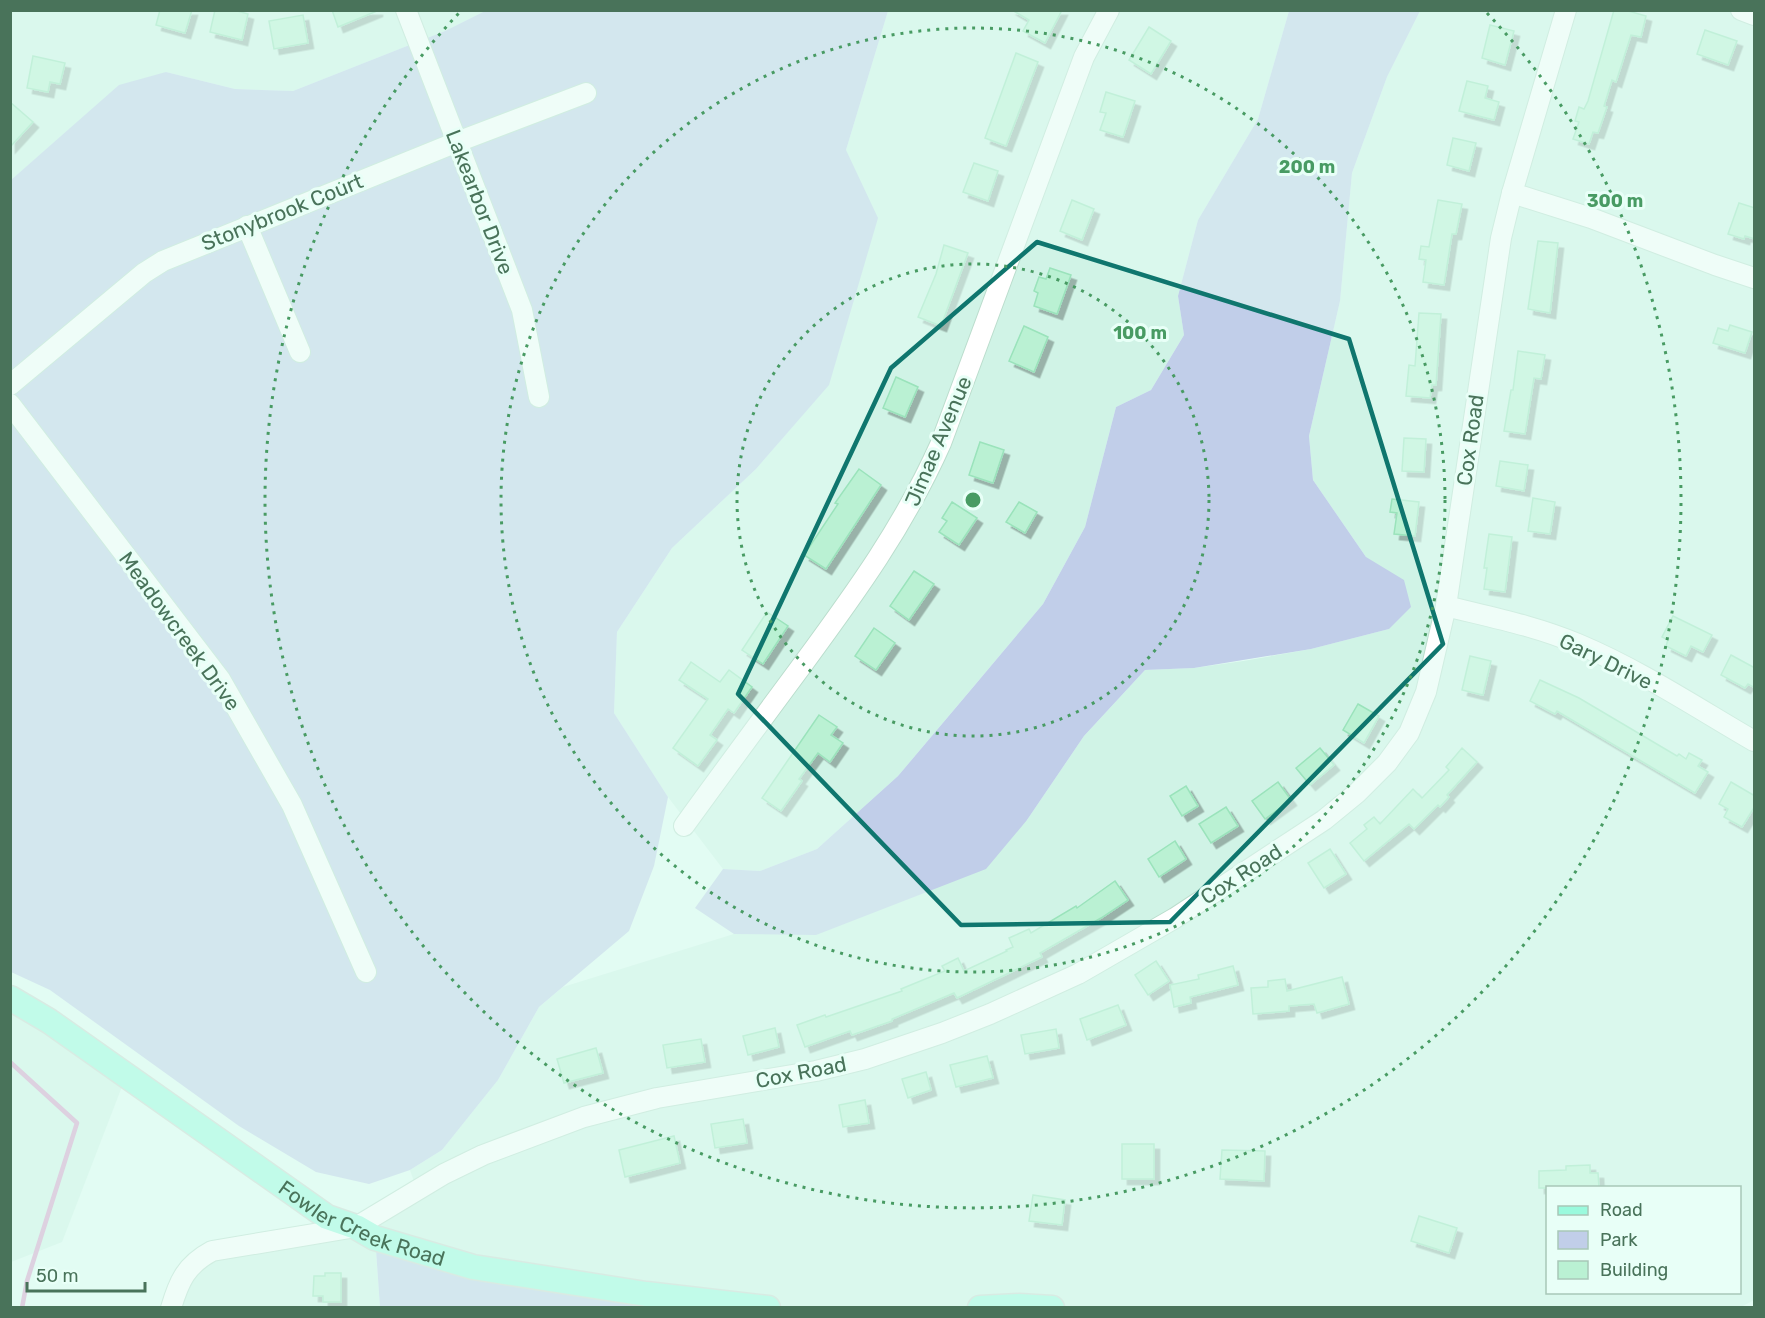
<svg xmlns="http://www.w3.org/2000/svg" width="1765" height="1318" viewBox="0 0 1765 1318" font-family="Rubik,sans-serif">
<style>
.residential{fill:#d0f3e6;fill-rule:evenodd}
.green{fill:#c1cee9}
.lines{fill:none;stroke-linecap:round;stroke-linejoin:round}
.stream{stroke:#d79dca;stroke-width:4.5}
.building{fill:#baf1d3;stroke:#9ae3bb;stroke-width:1.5;filter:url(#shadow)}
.minor-casing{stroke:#bbddcd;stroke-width:22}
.major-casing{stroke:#ccd8d1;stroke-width:27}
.minor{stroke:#fff;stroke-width:20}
.major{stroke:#9afadd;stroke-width:24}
.marked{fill:none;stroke:#0f766e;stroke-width:4.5;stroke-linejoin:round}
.ring{fill:none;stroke:#489b63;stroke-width:3;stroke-dasharray:3 6}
.labels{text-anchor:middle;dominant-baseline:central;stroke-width:6;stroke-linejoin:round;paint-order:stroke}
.street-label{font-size:21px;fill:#49735a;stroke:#e8fff7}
.centre{fill:#489b63;stroke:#e8fff7;stroke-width:3}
.ring-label{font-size:18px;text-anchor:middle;font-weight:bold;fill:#489b63;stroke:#e8fff7;stroke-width:6;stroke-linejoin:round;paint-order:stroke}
</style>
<defs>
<filter id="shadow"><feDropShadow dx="5.5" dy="5.5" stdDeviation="0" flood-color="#0004"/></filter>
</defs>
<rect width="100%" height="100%" fill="#e2fcf3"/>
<!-- residential -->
<g class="residential">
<polygon points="11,11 485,11 445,31 293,91 235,89 166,72 62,136 11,180"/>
<polygon points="888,11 1289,11 1258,119 1198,220 1178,296 1184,335 1151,390 1116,407 1085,527 1043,604 898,776 817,849 760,871 723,869 668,797 614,713 617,632 672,548 756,469 829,384 846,150"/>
<path d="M1420 11H1754V1300L1739 1308H724L375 1238 380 1307 171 1308 198 1259 307 1237 417 1190 410 1170 442 1150 498 1080 539 1007 563 987 734 934 747 933 1027 820 1084 736 1145 670 1194 668 1243 661 1311 649 1389 629 1366 557 1313 480 1309 436 1340 301 1352 173 1387 77ZM1548 1188H1740V1292H1548Z"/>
<polygon points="11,998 126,1076 62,1242 11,1262"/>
</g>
<!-- green -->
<g class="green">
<polygon points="485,11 888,11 846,150 878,218 829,385 756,469 672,548 617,632 614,713 668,797 654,866 629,931 539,1007 498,1080 442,1150 410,1170 369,1184 316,1172 239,1126 50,990 11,972 11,180 119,85 166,72 235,89 293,91 445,31"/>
<polygon points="1289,11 1420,11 1387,77 1352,173 1340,301 1309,436 1313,480 1366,557 1404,580 1411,607 1389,629 1311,649 1194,668 1145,670 1084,736 1027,820 986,869 816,935 734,934 695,908 723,869 760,871 817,849 898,776 969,692 1043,604 1085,527 1116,407 1151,390 1184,335 1178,296 1198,220 1258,119"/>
<polygon points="376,1250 445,1272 534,1289 653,1307 380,1307"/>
</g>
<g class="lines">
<!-- stream -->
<polyline class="stream" points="10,1062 77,1123 27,1281 22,1308"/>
</g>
<!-- building -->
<g class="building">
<polygon points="160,10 192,10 185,33 156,25"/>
<polygon points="215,10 234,10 248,14 242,40 210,32"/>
<polygon points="332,10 377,10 377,11 338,27"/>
<polygon points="1012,10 1062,10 1045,43 1023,31 1029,20"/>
<polygon points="1614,10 1625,10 1646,16 1641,37 1631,35 1616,82 1612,80 1604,106 1607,107 1598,133 1593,132 1589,144 1573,139 1579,122 1575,121 1579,107 1584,109 1588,101"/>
<polygon points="303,15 308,43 274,49 269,21"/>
<polygon points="1490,25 1514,31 1505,65 1482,58"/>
<polygon points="1149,27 1171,41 1151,74 1129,60"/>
<polygon points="1705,30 1737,41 1728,65 1697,54"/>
<polygon points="1016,53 1038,62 1006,146 985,138"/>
<polygon points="33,56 65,63 60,84 50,82 48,92 27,88"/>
<polygon points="1467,81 1488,86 1485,98 1499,102 1494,120 1459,111"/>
<polygon points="1106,92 1135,101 1123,137 1100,130 1106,113 1100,112"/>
<polygon points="10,102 33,122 10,147"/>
<polygon points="1453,138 1476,143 1469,171 1447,165"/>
<polygon points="974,163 998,171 988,201 963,192"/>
<polygon points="1072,200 1094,209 1082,240 1060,231"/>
<polygon points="1438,200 1462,204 1456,234 1452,234 1444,285 1423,282 1426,260 1419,259 1421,246 1429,247"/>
<polygon points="1739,203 1755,208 1755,239 1745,236 1744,239 1728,234"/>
<polygon points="1538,241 1558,243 1550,313 1528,309"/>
<polygon points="944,245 968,253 941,326 918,317 936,274"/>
<polygon points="1050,268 1071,275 1057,314 1034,306 1038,293 1034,291 1039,277 1046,279"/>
<polygon points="1419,313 1441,314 1436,385 1432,385 1430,398 1406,396 1409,365 1415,366"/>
<polygon points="1730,325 1752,332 1745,353 1713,343 1718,328 1728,331"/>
<polygon points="1024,326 1048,337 1034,372 1009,361"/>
<polygon points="1518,351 1545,355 1541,379 1534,378 1525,434 1504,431 1511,390 1513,390"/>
<polygon points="896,377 918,387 905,417 883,408"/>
<polygon points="1404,438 1426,439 1424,472 1402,471"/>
<polygon points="980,442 1004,450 993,483 969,475"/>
<polygon points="1500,461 1528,465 1524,491 1496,486"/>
<polygon points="859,469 881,485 826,569 804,555 838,504 835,503"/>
<polygon points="1533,498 1555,502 1550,534 1528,531"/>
<polygon points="1392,499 1419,502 1415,536 1394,534 1397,513 1390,512"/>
<polygon points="952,502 977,518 959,545 939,532 947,521 942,518"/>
<polygon points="1019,502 1037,512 1025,533 1006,522"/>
<polygon points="1489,534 1512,537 1505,592 1484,589 1487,568 1484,568"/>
<polygon points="914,571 934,584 909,620 890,606"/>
<polygon points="767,612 788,626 763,664 742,650"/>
<polygon points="1673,616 1712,635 1703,652 1691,646 1686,656 1666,646 1668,640 1662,637"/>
<polygon points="874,628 895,643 876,670 855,656"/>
<polygon points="1731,655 1755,668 1755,688 1748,684 1745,688 1721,675"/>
<polygon points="1470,656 1491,661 1483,695 1462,690"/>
<polygon points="691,662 720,682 729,670 752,687 734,713 728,709 710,735 717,740 698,766 673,748 708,699 679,680"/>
<polygon points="1540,680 1579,698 1677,756 1679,754 1686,759 1689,753 1702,760 1698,766 1708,772 1695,793 1557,711 1555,714 1530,701"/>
<polygon points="1358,704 1379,716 1364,743 1343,730"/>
<polygon points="819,715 837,727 831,735 843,743 830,762 818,753 799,779 802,781 781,811 762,798"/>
<polygon points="1320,748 1334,765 1310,785 1296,768"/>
<polygon points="1462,748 1477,762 1447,795 1449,797 1440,807 1438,805 1414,829 1409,824 1364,861 1350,843 1367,829 1364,825 1374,817 1380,824 1413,789 1422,798 1449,770 1446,767"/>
<polygon points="1278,782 1291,800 1265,819 1252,801"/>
<polygon points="1731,782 1755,796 1755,806 1742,827 1724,817 1728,809 1719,804"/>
<polygon points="1186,786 1198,806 1182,816 1170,796"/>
<polygon points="1226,807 1238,826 1211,843 1199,824"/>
<polygon points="1175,841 1186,859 1159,877 1148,859"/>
<polygon points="1330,849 1346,874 1324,888 1308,863"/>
<polygon points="1115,881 1128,900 1101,918 1040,953 1042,957 957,998 954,993 892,1019 892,1021 852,1035 850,1031 805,1047 797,1025 825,1015 826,1017 902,991 901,989 945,971 942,966 958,958 964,971 1007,951 1006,950 1013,947 1009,938 1029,929 1031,933 1076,906 1077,908"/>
<polygon points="1156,961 1169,981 1148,995 1135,975"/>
<polygon points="1233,966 1238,985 1190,997 1191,1003 1174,1007 1170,985 1199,979 1198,975"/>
<polygon points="1342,977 1349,1004 1317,1013 1314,1004 1289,1006 1289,1011 1253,1014 1251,988 1268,987 1268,981 1285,979 1287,991"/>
<polygon points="1118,1005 1126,1025 1087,1040 1080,1019"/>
<polygon points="775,1028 779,1047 748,1055 743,1036"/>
<polygon points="1056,1029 1059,1048 1025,1054 1021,1035"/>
<polygon points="701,1039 705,1062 667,1068 663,1045"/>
<polygon points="596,1048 603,1073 564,1083 557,1059"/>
<polygon points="987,1056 993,1078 956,1087 950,1065"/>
<polygon points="926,1072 931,1090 908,1098 902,1079"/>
<polygon points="865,1100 869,1123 843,1127 839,1105"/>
<polygon points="743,1119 747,1143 715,1148 711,1124"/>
<polygon points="674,1136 680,1163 625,1177 619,1150"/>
<rect x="1122" y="1144" width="32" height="35"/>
<polygon points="1222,1150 1265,1151 1264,1181 1220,1179"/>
<polygon points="1590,1165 1590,1173 1598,1173 1599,1188 1539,1188 1539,1171 1566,1170 1566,1166"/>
<polygon points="1033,1195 1065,1200 1062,1225 1029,1221"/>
<polygon points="1419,1216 1457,1228 1449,1253 1411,1241"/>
<polygon points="325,1273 341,1273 341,1302 323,1302 323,1296 313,1296 314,1276 325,1276"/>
</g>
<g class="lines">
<defs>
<g id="minor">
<polyline points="406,10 522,310 539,397"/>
<polyline points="1741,10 1754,15"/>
<polyline points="1512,193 1591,218 1715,265 1754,278"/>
<polyline points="247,226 300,352"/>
<polyline points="10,385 144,273 163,261 457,142 586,93"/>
<polyline points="10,404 220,679 292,805 366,972"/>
<path d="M1446 606C1490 617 1536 626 1578 644 1640 670 1697 708 1754 741"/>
<path d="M684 826C723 772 763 718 803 664 856 592 904 526 941 443L1084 57 1109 10"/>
<path d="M171 1308C179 1281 186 1265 212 1251L356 1227 444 1174 483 1155 584 1117 657 1098 816 1071 865 1059 942 1033 990 1014 1078 974 1175 918 1324 820 1357 793 1387 763 1409 733 1426 692 1446 606 1501 238 1512 193 1566 10"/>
</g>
<g id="major">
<path id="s1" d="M10 998 49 1021 327 1217 356 1227 375 1238 473 1267 646 1294 768 1308"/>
<polyline points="980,1308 1019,1306 1052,1308"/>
</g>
</defs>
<!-- minor casing -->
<use href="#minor" class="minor-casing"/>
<!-- major casing -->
<use href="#major" class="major-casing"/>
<!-- minor -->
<use href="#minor" class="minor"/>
<!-- major -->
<use href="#major" class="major"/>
</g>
<!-- marked area -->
<path d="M0 0H1765V1318H0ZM1037 242 1349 339 1443 644 1170 922 961 925 738 694 891 368Z" fill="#e2fcf3" fill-opacity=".55" fill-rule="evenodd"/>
<path class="marked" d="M1037 242 1349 339 1443 644 1170 922 961 925 738 694 891 368Z"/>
<!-- distance rings -->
<g class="ring">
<circle cx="973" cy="500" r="236"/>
<circle cx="973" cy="500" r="472"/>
<path d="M1487 13A708 708 0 1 1 459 13"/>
</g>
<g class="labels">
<!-- street labels -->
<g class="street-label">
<text transform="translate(480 202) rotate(69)">Lakearbor Drive</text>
<text transform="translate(282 212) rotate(-22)">Stonybrook Court</text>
<text transform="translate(1470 440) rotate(-82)">Cox Road</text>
<text transform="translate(938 441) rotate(-67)">Jimae Avenue</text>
<text transform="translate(180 631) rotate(54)">Meadowcreek Drive</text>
<text transform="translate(1606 661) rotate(26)">Gary Drive</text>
<text transform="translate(1241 874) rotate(-33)">Cox Road</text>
<text transform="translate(801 1072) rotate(-11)">Cox Road</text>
<text stroke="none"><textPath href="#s1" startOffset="420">Fowler Creek Road</textPath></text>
</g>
</g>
<circle cx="973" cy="500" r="9" class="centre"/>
<g class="ring-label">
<text x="1307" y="173">200 m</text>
<text x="1615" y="207">300 m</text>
<text x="1140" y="339">100 m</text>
</g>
<!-- border -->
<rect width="1765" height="1318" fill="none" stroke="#49735a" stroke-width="24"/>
<!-- legend -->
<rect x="1546" y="1186" width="195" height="108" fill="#e8fff7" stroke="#a8c7b8" stroke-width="1.5"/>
<rect x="1558" y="1206" width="30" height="9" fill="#9afadd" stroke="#a8c7b8" stroke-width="1.5"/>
<text x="1600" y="1216" font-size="18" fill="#49735a">Road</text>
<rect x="1558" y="1231" width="30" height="18" fill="#c1cee9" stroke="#a8c7b8" stroke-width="1.5"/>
<text x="1600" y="1246" font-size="18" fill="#49735a">Park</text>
<rect x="1558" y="1261" width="30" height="18" fill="#baf1d3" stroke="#a8c7b8" stroke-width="1.5"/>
<text x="1600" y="1276" font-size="18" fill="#49735a">Building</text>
<!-- scale -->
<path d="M27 1282v9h118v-9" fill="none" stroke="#49735a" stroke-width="3"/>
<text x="36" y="1282" font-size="18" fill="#49735a" stroke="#e8fff7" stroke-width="4.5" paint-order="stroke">50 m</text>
</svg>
